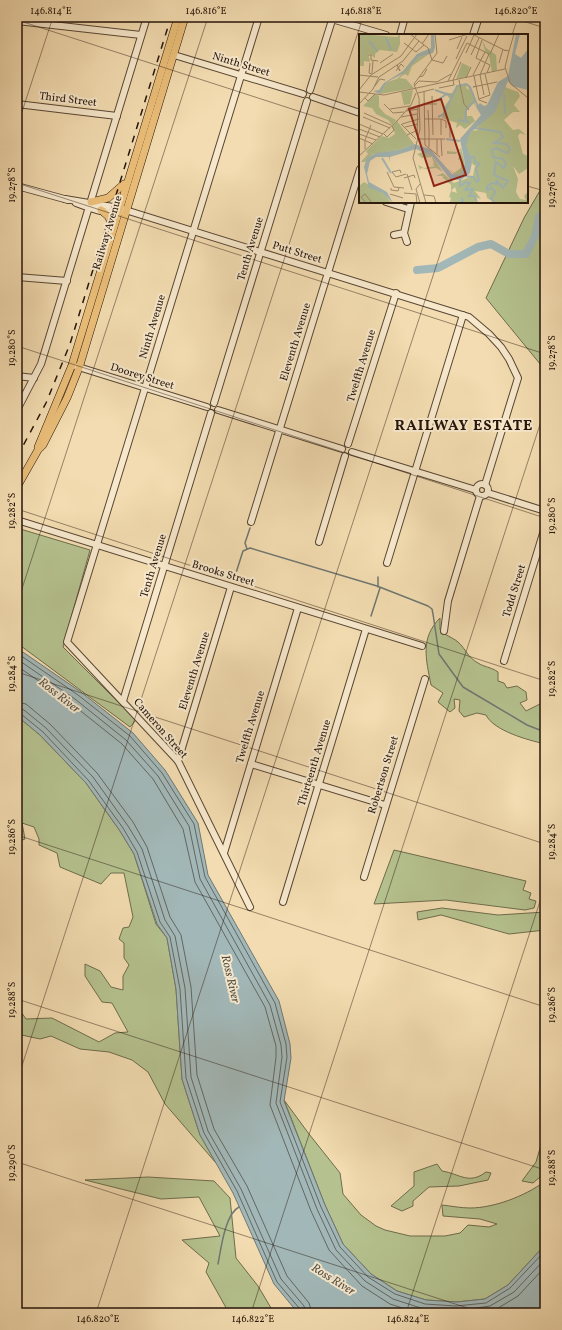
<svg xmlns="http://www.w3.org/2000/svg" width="562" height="1330" viewBox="0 0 562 1330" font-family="Vollkorn,serif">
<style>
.green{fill:#b5c28f;stroke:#6e6c4c}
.water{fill:#a2b8b8;stroke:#707772}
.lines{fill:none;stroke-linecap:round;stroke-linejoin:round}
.shore{stroke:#646661;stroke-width:1}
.stream{stroke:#707772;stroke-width:1.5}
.river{stroke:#a2b8b8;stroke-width:8}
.minor-casing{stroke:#594734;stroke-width:8}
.major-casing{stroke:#26150a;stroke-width:8}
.minor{stroke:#f7e8cc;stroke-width:6}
.major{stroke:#eabe78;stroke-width:7}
.rail{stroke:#26150a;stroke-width:1.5;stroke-dasharray:7 7;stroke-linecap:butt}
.ticks{fill:none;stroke:#26150a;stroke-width:1;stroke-opacity:0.45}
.labels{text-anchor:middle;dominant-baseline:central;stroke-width:4;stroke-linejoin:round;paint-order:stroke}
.street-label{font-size:11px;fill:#26150a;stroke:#f7e8cc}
.water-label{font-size:12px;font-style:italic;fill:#514e47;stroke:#f7e8cc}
.district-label{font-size:15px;font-weight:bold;letter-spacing:1px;fill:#26150a;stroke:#f7e8cc}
.inset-river{fill:none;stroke:#a2b8b8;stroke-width:2}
.inset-road{fill:none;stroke:#a18c6e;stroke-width:1}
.view{fill:#8f2418;fill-opacity:0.15;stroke:#8f2418;stroke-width:2}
.inset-edge{fill:none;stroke:#26150a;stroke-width:2}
.neatline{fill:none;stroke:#26150a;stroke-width:1.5}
.ticks-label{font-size:10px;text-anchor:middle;fill:#26150a}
</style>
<rect width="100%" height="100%" fill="#f3dcb1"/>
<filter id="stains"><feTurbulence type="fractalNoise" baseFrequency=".005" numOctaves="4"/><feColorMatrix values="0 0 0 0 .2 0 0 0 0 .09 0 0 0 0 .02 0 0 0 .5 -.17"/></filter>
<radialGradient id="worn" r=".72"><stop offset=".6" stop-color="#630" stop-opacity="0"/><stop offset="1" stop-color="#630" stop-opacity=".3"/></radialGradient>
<!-- green -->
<g class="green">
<polygon points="545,182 545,370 486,298 524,218"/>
<polygon points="17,528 90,550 63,647 136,720 130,727 17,643"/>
<path d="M440 618V630C446 636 452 637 458 642 466 649 467 657 478 663 484 667 491 667 498 672V681L504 683 507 688 517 686 526 692 527 700 520 703 526 711 540 704 543 712 545 711V744C528 740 494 731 486 715L477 713 464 717 459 711 460 700 454 699 455 708 450 712 438 702 443 693 431 685C426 659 420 638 440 618Z"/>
<polygon points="17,716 40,735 86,783 120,831 134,854 156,924 167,938 176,989 182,1079 200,1135 216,1163 165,1104 148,1072 132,1060 109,1052 80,1049 51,1036 40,1039 17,1034 17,1010 19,1009 26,1019 52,1018 99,1042 115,1033 128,1032 112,1003 102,1002 85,976 85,964 100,971 111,987 123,990 123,976 129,965 124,958 124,943 119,939 123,928 129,927 133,917 124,873 111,873 101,884 60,867 57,853 39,845 39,839 34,827 22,823 25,839 17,842"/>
<polygon points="394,850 526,881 523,890 531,893 529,899 536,901 534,908 525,910 446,900 374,904"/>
<polygon points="442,908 498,915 545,912 545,930 509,934 441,915 418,920 417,912"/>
<path d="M284 1100 309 1134 340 1173 343 1194 361 1215 376 1226 385 1230 410 1236H445L460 1233 468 1225 489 1227 497 1224 480 1219 443 1216 442 1205C451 1206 461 1208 470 1208 494 1208 525 1196 544 1182L540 1177 533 1183 522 1181 536 1162 545 1131V1245L508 1285 485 1299 457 1302 426 1300 397 1291 371 1274 343 1244 325 1205Z"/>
<path d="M437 1164 442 1171C460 1174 469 1185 486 1172L491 1173 488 1180 459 1186 429 1187 413 1201V1206L402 1211 391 1206 414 1186V1172Z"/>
<polygon points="148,1177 214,1181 230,1198 236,1258 258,1286 274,1313 229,1313 206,1272 209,1263 182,1240 220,1236 199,1197 161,1199 85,1180"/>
</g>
<!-- water -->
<polygon class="water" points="17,648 81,692 133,733 165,770 198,823 208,875 279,1001 290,1044 291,1058 284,1101 325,1205 343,1244 371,1274 397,1291 426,1300 457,1302 485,1299 508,1285 545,1245 545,1313 298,1313 274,1284 233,1193 200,1135 182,1079 176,989 167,938 157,924 134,854 120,831 86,783 40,735 17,716"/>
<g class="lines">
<!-- shore -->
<g class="shore">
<polyline points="17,653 78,695 130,736 162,773 194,824 205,877 275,1003 286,1044 287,1057 280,1102 321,1207 340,1247 368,1277 395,1294 425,1304 456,1306 486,1303 510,1288 545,1251"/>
<polyline points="17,659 75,699 126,740 158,776 189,826 200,879 270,1005 281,1045 282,1057 276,1103 317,1209 336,1250 365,1281 393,1299 424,1309 456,1311 490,1306 514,1292 545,1259"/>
<polyline points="17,666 72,704 122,744 153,779 183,829 195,882 265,1007 276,1046 276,1057 270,1105 311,1211 329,1250 362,1286 390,1304 418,1313"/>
<polyline points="17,702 26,704 50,724 97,773 133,822 147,847 170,917 181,935 191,987 197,1075 214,1129 247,1186 287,1276 309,1303 312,1313"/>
<polyline points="17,708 24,710 46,728 93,777 128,826 142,849 165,920 175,936 185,988 191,1077 208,1131 241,1189 281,1279 304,1306 306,1313"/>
<polyline points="17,713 21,714 43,732 89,781 123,828 137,852 160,922 170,937 180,989 186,1078 204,1133 237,1191 277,1282 300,1309 300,1313"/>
<polyline points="490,1313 518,1296 545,1267"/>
</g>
<!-- stream -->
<g class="stream">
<polyline points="247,549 245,543 250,528"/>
<polyline points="378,577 378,587"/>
<polyline points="234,579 243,551 250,548 377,586 428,606 432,609 433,614 439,654 463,687 527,725 545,732"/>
<polyline points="371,616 380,588"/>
<path d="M218 1264C221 1249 225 1214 239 1207"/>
</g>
<!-- river -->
<polyline class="river" points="417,270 438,268 478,247 491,244 509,254 526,254 535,236 539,217 545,212"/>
<defs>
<g id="minor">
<polyline points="325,17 386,35"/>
<polyline points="17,21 141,35"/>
<polyline points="400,35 405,17"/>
<polyline points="473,35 479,17"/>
<polyline points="174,55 303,94"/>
<polyline points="310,90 333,17"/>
<polyline points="313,97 360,113"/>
<polyline points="17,104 117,116"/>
<polyline points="17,186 68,200"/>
<polyline points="65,199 119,208 469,317 489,334 501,347 509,359 518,378 485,485"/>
<polyline points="386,202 408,209"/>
<path d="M76 203C89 208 108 215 122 212"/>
<polyline points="404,233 407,242"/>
<polyline points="394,235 404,233 411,202"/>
<polyline points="17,277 67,281"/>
<polyline points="72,365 207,407"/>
<polyline points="17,376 34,378"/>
<polyline points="214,403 307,101"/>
<polyline points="17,410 41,364 147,17"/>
<polyline points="218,410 342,449"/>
<polyline points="348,444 396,293"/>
<polyline points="352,452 476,490"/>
<circle cx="482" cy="490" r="6"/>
<polyline points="488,493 545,511"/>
<polyline points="17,520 422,646"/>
<polyline points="251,522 360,169"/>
<polyline points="319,542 345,456"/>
<polyline points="387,563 463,315"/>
<polyline points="444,631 448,601 480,496"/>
<polyline points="504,661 545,527"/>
<polyline points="123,701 211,413"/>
<polyline points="178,761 231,587"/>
<polyline points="251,764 385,805"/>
<polyline points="224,853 298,608"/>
<polyline points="364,877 425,679"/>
<polyline points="283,902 366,629"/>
<polyline points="250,907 178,761 67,642 259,17"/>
</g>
<g id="major">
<polyline points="91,202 108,198 124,184"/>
<polyline points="101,210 108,216 113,226"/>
<polyline points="38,447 72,365 178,17"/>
<polyline points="17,487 38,450 43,445 67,398 79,368 185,17"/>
</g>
</defs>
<!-- minor casing -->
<use href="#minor" class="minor-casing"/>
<!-- major casing -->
<use href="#major" class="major-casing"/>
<!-- minor -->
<use href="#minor" class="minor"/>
<!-- major -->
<use href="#major" class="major"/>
<!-- rail -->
<polyline class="rail" points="17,457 46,403 70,344 171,17"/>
</g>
<!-- ticks -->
<path class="ticks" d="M510 17 545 28M17 20 360 131M512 35 518 17M17 127 53 17M17 183 545 354M527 186 545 191M17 346 545 518M17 509 545 681M17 604 208 17M17 672 545 844M17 835 545 1007M17 999 545 1170M17 1081 363 17M17 1162 483 1313M96 1313 457 202M251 1313 545 409M406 1313 545 886"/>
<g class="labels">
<!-- street labels -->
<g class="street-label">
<text transform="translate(241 65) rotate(17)">Ninth Street</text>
<text transform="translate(68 100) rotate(7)">Third Street</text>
<text transform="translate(108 233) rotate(-73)">Railway Avenue</text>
<text transform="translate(251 249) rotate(-73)">Tenth Avenue</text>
<text transform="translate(297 253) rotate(17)">Putt Street</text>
<text transform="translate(153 327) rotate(-73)">Ninth Avenue</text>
<text transform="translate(296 342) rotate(-73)">Eleventh Avenue</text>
<text transform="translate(362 366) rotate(-73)">Twelfth Avenue</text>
<text transform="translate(142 377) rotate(17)">Doorey Street</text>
<text transform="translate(154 566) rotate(-73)">Tenth Avenue</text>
<text transform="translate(223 574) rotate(17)">Brooks Street</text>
<text transform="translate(515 591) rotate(-73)">Todd Street</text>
<text transform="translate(195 671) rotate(-73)">Eleventh Avenue</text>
<text transform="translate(251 727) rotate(-73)">Twelfth Avenue</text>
<text transform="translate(160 729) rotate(49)">Cameron Street</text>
<text transform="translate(315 763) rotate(-73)">Thirteenth Avenue</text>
<text transform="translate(384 775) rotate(-73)">Robertson Street</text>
</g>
<!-- water labels -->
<g class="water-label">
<text transform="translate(59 696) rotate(38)">Ross River</text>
<text transform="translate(230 979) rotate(77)">Ross River</text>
<text transform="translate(333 1280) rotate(32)">Ross River</text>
</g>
<!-- district labels -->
<g class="district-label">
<text x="464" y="426">RAILWAY ESTATE</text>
</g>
</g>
<!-- overview -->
<g transform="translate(359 34)">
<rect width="169" height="169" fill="#f3dcb1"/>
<path d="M0 0 38 3 41 0V10L38 18 21 16 16 20V24L9 19 11 28 5 27V32H0ZM123 6 127 14 137 21 138 36 133 38 130 22 126 17ZM70 20 53 32 49 42 46 40 40 44 47 45 55 54 21 60 28 48 38 45 60 23ZM103 29 111 33 107 43 97 45ZM108 51 107 54 110 56 109 52 114 58 112 59H115V66L112 68 115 67 117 73 114 69 108 75V82H113L116 87 106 95 101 91 97 94 98 89 83 84 85 73 91 65 86 59H93L98 52ZM146 53 159 58 161 62 155 71 161 78H154L145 86 154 96 160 95 167 101 161 99 159 102 164 120 169 122V134L160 140 154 132 159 145 157 158 161 165 167 166 165 162 169 158V169H137L128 164 127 159 116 157 122 165 116 163 117 169 91 168 92 164 90 163 92 157 98 159 96 153 92 157V151L83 143 85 142H77L84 139 95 149 114 142 116 131H114L106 112 109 101 113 97 120 96 119 93ZM54 56 51 70 45 71 42 58ZM16 60 20 62V73L26 80 37 86 33 91 29 86 17 80 13 74 4 72ZM38 87 55 110 40 116 14 120 6 128H2L9 120 7 117 23 102 30 104 36 100 33 92ZM102 114 105 126 106 132 102 141 97 142 87 133 95 139 102 134V125L99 126 102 116 96 120H88V117L98 118ZM59 115 73 122 84 138 77 134 68 135 62 134 61 136 59 131 65 134 76 132 73 130H75L73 123 63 124 58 120 64 118ZM5 148 26 160 32 169H0V152Z" fill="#b5c28f"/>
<path d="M72 0H75L76 13 74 19 60 23 45 39 28 48 21 60 14 57 20 56 25 49 44 37 58 20 72 14ZM157 0H161L156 20 162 24 169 15V56L153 52 149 47 136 78 111 99 107 111 113 128 111 139 102 146 91 145 73 122 57 115 31 123V128L30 123H17L11 127 8 140 10 148 28 158 34 169 24 159 10 154 5 133 8 124 17 119 40 116 55 110 71 115 93 140 102 141 106 130 101 105 122 81 117 73 121 69 125 72 128 71 139 48 149 42Z" fill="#a2b8b8"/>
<path class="inset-river" d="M27 4 32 16M10 7 18 17M76 56 93 62M145 60 146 80M79 66 89 59M79 83 85 80 98 52 107 50 111 53 119 73M99 86 109 88 106 84 107 76 116 66M116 94 141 98 144 103 135 109 147 110 151 115 148 119 137 114 133 116 134 123 144 125 147 130 145 134 137 128 135 141 149 147 144 154 137 146 138 150 133 149 128 153V156L133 154 136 158 132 165 136 169M87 105 101 107M23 124 32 139M105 142 114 143 118 148 120 146 117 135 120 130 116 128 115 123H108M101 145V152L107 148 111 149 106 156 114 155 110 162H116L118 169M100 169 103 168V164L105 169"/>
<path class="inset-road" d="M51 0 69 14 73 26M113 0 147 17M90 6 109 0M45 9 57 18 65 11M63 10 70 0M102 14 108 2M98 15 103 3M146 16 150 17 146 33 151 49 169 64M150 17 155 0M107 19 115 1M131 20 140 0M9 21H12V26L19 27M112 21 120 4M117 24 131 31 128 39M117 24 123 6M97 25 102 14M73 26 84 29 88 22M11 29 10 39 13 40M21 29 34 20M140 29 144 15M38 31 41 37 38 31M37 37 42 30 45 33M13 39 14 27M0 41 19 43M114 41 126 18M115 42 120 66 128 69M60 43 64 42 68 35M107 44 112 33M100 46 105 70 110 76M89 47 108 9 130 20 121 41 125 61M56 51 60 47 78 48 92 40M95 51 94 46 102 28M16 52 21 45 26 46M117 52 114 53 138 48M80 54 95 51M0 56 12 41 42 22 58 0M65 57 66 111 81 123M0 58 25 61 146 35M59 59 75 55M73 62 74 101M6 64 9 67 16 60M120 65 131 61 126 40M0 70 14 55 20 43 44 27 60 7M25 70 34 79 45 78M65 70H78M31 75 51 72M69 76 70 95M47 77 59 75M5 79 32 91M4 83 31 94M42 83 58 80M65 85H82M82 85V101M82 85 87 87V94M39 86 52 71 57 59M91 89V104M0 90 24 100M42 90 57 105M43 90 60 85M46 93 59 90M0 95 21 103M70 95V113M0 100 17 106M25 100 28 103 35 96 33 92M58 100 59 71M48 101 59 96M0 104 14 110M59 105H86M78 105V120M82 105 83 122M6 115V106L12 91M0 122 39 86M28 138 35 153 45 154M42 139 41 136 33 138 37 143 47 140M48 140 53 156M45 144 55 141 56 144M32 154V156L39 157 40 154M45 159 57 160 58 169M31 160 44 164M65 161 75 162 77 169M7 169 2 163 6 160 13 169M61 169 57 155 61 150M67 169 54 124 61 95 60 64 55 50 78 19 76 0"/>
<path class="view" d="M82 65 107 141 75 152 50 75Z"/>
<rect width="169" height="169" class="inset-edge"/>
</g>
<!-- margin -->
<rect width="562" height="1330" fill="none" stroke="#f3dcb1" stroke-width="44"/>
<rect x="22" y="22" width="518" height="1286" class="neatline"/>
<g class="ticks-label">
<text x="51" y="14">146.814°E</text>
<text x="206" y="14">146.816°E</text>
<text x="361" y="14">146.818°E</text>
<text x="516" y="14">146.820°E</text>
<text transform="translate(11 185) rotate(-90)" y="4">19.278°S</text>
<text transform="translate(551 190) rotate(-90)" y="4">19.276°S</text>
<text transform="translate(11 348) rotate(-90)" y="4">19.280°S</text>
<text transform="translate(551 353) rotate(-90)" y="4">19.278°S</text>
<text transform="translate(11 511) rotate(-90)" y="4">19.282°S</text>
<text transform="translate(551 516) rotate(-90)" y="4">19.280°S</text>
<text transform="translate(11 674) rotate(-90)" y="4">19.284°S</text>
<text transform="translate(551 679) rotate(-90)" y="4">19.282°S</text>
<text transform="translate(11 837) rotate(-90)" y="4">19.286°S</text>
<text transform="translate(551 842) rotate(-90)" y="4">19.284°S</text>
<text transform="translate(11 1000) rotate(-90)" y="4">19.288°S</text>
<text transform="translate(551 1005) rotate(-90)" y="4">19.286°S</text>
<text transform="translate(11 1163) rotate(-90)" y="4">19.290°S</text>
<text transform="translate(551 1168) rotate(-90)" y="4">19.288°S</text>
<text x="98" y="1322">146.820°E</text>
<text x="253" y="1322">146.822°E</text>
<text x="408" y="1322">146.824°E</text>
</g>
<rect width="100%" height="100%" filter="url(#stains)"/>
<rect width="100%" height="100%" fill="url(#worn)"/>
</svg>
